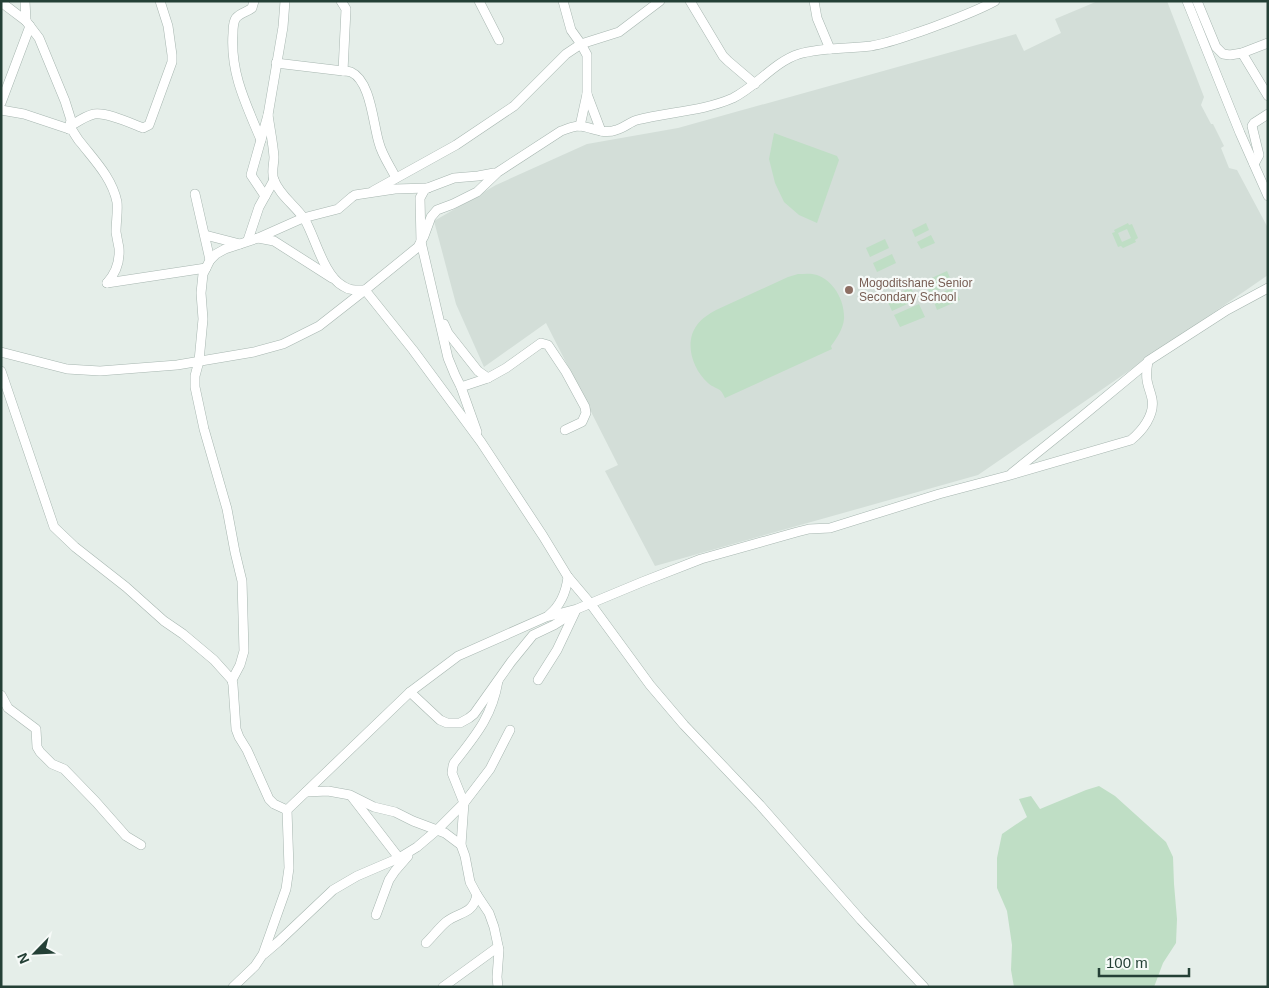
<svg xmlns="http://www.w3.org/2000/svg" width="1269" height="988" viewBox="0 0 1269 988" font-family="Helvetica,sans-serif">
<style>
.built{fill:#d3ded8}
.green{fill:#bfdec5;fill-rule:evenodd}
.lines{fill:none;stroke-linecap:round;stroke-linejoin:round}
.minor-casing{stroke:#a7b6b0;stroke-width:10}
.minor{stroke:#fff;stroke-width:9}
.education-dot{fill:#8d6e63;stroke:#f6faf8;stroke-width:2}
.labels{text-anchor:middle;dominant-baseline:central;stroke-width:4.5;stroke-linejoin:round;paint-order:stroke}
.education-label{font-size:12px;fill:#785e54;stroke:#f6faf8;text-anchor:start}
</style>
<rect width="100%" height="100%" fill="#e5eee9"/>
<!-- built -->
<polygon class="built" points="1098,1 1167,1 1204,97 1201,105 1211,124 1213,124 1224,146 1221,148 1229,168 1237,170 1268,228 1268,275 978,475 655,566 605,471 618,465 546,323 484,367 456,304 434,221 496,185 587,144 678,128 1016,34 1024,51 1061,33 1055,19"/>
<!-- green -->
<g class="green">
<polygon points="774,133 837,156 839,160 817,223 799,215 784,202 775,183 769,159"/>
<polygon points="926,223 929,230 915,237 912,230"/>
<path d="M1128 223 1129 225 1132 224 1138 238 1135 240 1136 242 1123 248 1121 246 1118 247 1112 233 1115 232 1114 230ZM1127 229 1131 238 1122 242 1118 233Z"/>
<polygon points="931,235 935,243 921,249 917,242"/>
<polygon points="885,239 889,248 870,257 866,248"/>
<polygon points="892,254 896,263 877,272 873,263"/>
<polygon points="947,271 953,284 930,294 925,281"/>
<path d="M798 274C804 274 811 273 817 275 834 281 845 301 844 319 843 329 837 338 831 346L832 349 725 398C720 386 716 390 708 383 692 369 684 342 697 325 702 318 709 314 716 310L788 277Z"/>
<polygon points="954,287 960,300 937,310 932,297"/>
<polygon points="911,288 916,300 892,311 886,298"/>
<polygon points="919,304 925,317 900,327 894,315"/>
<polygon points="1099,786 1115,796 1166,842 1173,857 1174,884 1177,919 1176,943 1163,963 1154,987 1014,987 1011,970 1012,945 1007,911 997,888 997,858 1002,834 1027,817 1019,799 1031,796 1040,809 1086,790"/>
</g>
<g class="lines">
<defs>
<g id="minor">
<polyline points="25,1 26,21"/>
<path d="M254 1 252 8C247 12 240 13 236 18 233 22 233 28 233 33 230 73 246 104 261 140"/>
<polyline points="341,1 346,9 343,71"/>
<polyline points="479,1 499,40"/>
<polyline points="563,1 571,30 581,44 587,55 587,94 580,126"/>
<polyline points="690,1 723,56 728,61 755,84"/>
<polyline points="814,1 817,18 830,49"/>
<polyline points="1187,1 1240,133 1268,196"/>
<polyline points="1197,1 1216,47 1223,54 1230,55 1242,53 1268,43"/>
<polyline points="1,2 26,21 39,38 65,101 71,120 69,129"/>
<polyline points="1242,53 1268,96"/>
<path d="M276 63 343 71C346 71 348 71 351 72 371 81 373 124 379 143 382 155 390 166 396 178"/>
<polyline points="587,94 601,131"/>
<polyline points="1,103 30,26"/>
<path d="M1 110 24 114 72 130C75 134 77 139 81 143 95 161 112 178 117 202 118 212 116 222 116 232 117 238 118 243 119 248 120 261 116 273 107 283"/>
<path d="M268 115C270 129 273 143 274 157 274 164 271 173 274 180 280 196 296 206 305 220 315 237 324 276 343 286 350 291 357 290 365 290L413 350 481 442 543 536 568 577 590 603 650 685 684 725 760 805 861 920 924 987"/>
<path d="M69 127C77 122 85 116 94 114 107 112 130 123 143 128L149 125 172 62V55L168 26 160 1"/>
<polyline points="1254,164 1259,155 1252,126 1254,123 1268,114"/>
<polyline points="373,191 456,145 514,106 566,54 581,44 619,32 660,1"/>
<polyline points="195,194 210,260"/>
<polyline points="265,196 251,175 268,115 283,27 285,1"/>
<polyline points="205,235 240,244"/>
<polyline points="258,238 274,241 332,278"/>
<polyline points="248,240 259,207 274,180"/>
<polyline points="107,283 206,268"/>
<polyline points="444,324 448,333 478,371 488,378"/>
<path d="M1 352 67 369 100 371 177 365 254 352 283 344 319 326 365 290 418 247 424 236 431 217 437 210 453 204 477 192 498 172 561 131C567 129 573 126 579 126 592 127 603 135 616 130 624 128 630 122 637 120 668 112 704 111 733 98 757 86 774 62 799 54 823 47 847 49 871 46 890 43 907 36 925 30 949 21 973 13 995 1"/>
<polyline points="1,371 54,527 75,547 126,587 164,621 183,634 214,660 232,680 233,685 236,729 239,737 247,750 269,799 274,804 287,810"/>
<polyline points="461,387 455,375 448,358 421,242 420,198 425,189 454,178 478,176 494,173"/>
<polyline points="477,432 461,387 488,378 506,368 541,343 548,345 566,372 585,407 586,413 582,422 565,430"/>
<polyline points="1012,473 1079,419 1148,362"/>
<path d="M549 615C561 605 566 593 568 577"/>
<polyline points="232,680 240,665 244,651 242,581 235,552 227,509 204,429 195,387 195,376 199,361 203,319 201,293 203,274 210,260 216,254 225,249 258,238 303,218 338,209 352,197 355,195 395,189 428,188"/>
<polyline points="538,680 557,650 575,612"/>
<path d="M498 681C492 717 475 736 454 763L453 766 452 773 464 803 461 845 465 856 470 882 477 895 489 913 494 927 499 950 497 977 498 987"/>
<polyline points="410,692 440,720 447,723 460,723 469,718 474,714 511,662 533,635 554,625 573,613"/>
<polyline points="1,695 8,708 36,729 37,747 40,752 52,764 64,769 96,802 126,836 141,845"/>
<polyline points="306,792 328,791 350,795 374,807 395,812 413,821 445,833 461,845"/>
<polyline points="352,797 399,858"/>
<polyline points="376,915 389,880 395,871 408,856"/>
<path d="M426 943C433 936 439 928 446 922 458 912 473 915 477 895"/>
<polyline points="264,954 278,942 333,890 357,876 399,858 417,847 437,830 464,803 490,769 510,730"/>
<path d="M233 987 255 966 263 954 286 889 289 868 287 810 410 692 458 656 546 617 577 609 642 582 701 559 797 532 809 529 830 528 939 494 1007 476 1131 440C1142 431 1155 415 1152 399 1151 393 1148 387 1147 380 1146 374 1147 367 1148 361L1227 310 1268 288"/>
<polyline points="443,987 498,947"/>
</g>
</defs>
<!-- minor casing -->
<use href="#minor" class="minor-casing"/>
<!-- minor -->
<use href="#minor" class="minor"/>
</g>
<!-- markers -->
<circle class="education-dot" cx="849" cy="290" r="5"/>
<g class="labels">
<!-- education labels -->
<g class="education-label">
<text x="859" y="283">Mogoditshane Senior<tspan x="859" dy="14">Secondary School</tspan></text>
</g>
</g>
<!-- border -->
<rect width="1269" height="988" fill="none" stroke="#244036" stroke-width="5"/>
<!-- north arrow -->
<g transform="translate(35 953) rotate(246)" stroke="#f6faf8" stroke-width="4" paint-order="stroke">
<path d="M0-4L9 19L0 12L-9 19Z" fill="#244036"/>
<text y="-8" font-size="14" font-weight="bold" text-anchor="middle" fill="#244036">N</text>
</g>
<!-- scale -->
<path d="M1099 968v8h90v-8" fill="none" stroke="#244036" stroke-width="2.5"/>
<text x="1106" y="968" font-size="15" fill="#244036" stroke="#f6faf8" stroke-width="4" paint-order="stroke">100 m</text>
</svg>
